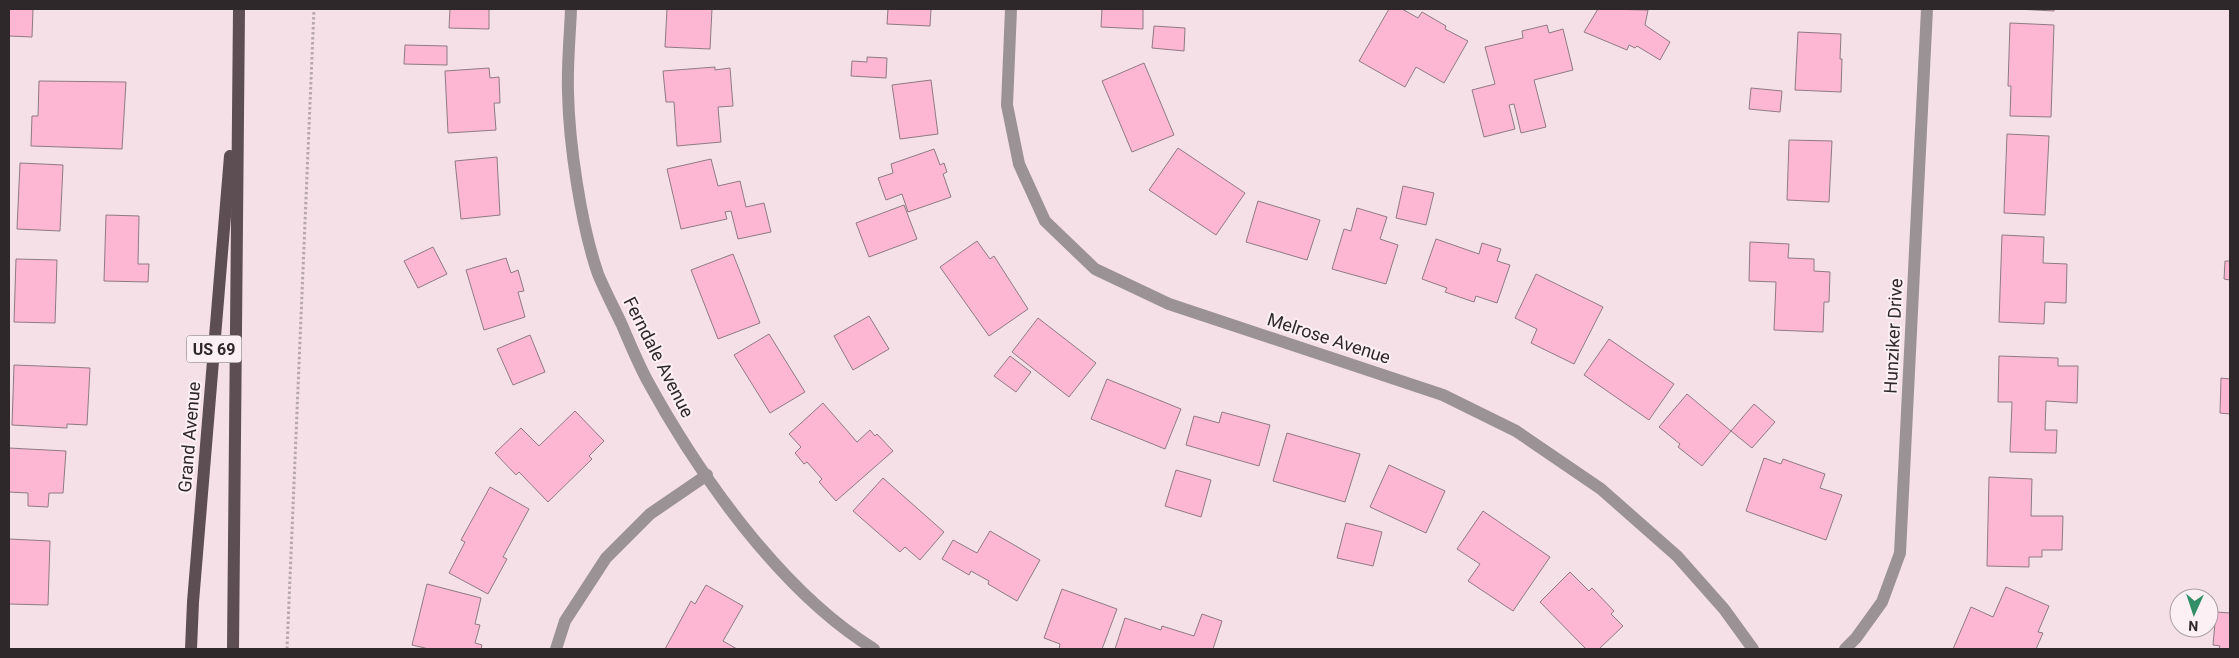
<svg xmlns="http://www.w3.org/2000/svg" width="2239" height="658" viewBox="0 0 2239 658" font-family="Roboto,sans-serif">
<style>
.building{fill:#fdb7d3;stroke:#8e7b82}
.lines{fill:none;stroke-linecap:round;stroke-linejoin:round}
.path{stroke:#b7a6ac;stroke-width:3;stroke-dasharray:2.5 2.5;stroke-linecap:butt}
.minor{stroke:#9b9295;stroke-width:12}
.major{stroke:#5c4e53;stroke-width:12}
.labels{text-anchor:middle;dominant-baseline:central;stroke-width:4;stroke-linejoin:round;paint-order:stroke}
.shield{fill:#fdf0f5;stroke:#6d6467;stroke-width:1}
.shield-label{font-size:16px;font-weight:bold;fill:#2f282a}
.street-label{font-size:18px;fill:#2f282a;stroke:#fdf0f5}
</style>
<rect width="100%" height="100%" fill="#f5e0e8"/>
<!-- building -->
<g class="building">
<polygon points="9,9 33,9 32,37 9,36"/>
<polygon points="450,9 489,9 489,29 449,28"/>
<polygon points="667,9 712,9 710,49 665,47"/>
<polygon points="888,9 931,9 930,26 887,24"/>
<polygon points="1102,9 1143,9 1143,29 1101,27"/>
<polygon points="1389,9 1402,9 1418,18 1422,12 1446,26 1445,29 1468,41 1444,83 1416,67 1405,87 1359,61"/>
<polygon points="1598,9 1648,10 1645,25 1670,42 1660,60 1637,46 1635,48 1629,45 1627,50 1584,32"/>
<polygon points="2017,9 2054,9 2054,11"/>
<polygon points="2010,23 2054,25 2051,117 2010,116 2011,86 2008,86"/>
<polygon points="1547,25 1549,33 1563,29 1573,70 1534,80 1546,127 1521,133 1514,104 1509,105 1515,129 1484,137 1472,90 1495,84 1485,47 1523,38 1522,31"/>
<polygon points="1154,26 1185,28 1184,51 1152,48"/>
<polygon points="1798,32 1841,34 1840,59 1842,59 1841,92 1795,90"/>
<polygon points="405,45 447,46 447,65 404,64"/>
<polygon points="867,57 887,58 886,78 851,76 852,61 867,62"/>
<polygon points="1144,63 1174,135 1132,152 1102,81"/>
<polygon points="715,67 715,70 730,68 733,106 718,107 721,142 677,146 674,102 666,102 663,71"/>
<polygon points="489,68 490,78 499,77 500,103 494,103 496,130 448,133 445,71"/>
<polygon points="931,80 938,134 900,139 892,85"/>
<polygon points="39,81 126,82 122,149 31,146 32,116 38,116"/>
<polygon points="1751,88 1782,91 1780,112 1749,109"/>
<polygon points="2007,134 2049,136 2045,215 2004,213"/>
<polygon points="1789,140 1832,141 1829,202 1787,200"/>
<polygon points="1178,148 1245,193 1216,235 1149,190"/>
<polygon points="934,149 940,165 944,163 947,172 943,174 951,197 908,212 902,194 886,200 878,178 893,173 891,164"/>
<polygon points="497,157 500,215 461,219 455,161"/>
<polygon points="711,159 718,186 740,181 746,207 764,203 771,232 738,239 731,211 725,212 727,219 681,229 667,169"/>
<polygon points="20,163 63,165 60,231 17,229"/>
<polygon points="1403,186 1434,193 1426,225 1396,218"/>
<polygon points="1258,201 1320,220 1307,260 1246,242"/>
<polygon points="904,205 917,239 869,257 856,223"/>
<polygon points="1357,208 1387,217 1380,239 1398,245 1386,284 1332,269 1344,229 1351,231"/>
<polygon points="106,215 139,216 138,264 149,264 148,282 104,281"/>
<polygon points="2002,235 2044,237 2043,263 2067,264 2066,303 2045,302 2044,324 1999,322"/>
<polygon points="1436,239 1479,254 1482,243 1501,249 1497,261 1510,265 1497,303 1476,296 1474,302 1445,292 1447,288 1422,279"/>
<polygon points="977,241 990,259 994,256 1028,309 989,336 940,267"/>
<polygon points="1750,242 1789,244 1788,258 1814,259 1814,271 1830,272 1829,302 1824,302 1823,332 1774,330 1776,282 1749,281"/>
<polygon points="433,247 447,274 418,288 404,261"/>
<polygon points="733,254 760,323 718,339 691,270"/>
<polygon points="506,258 511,273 518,270 524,291 518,292 525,317 484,330 466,270"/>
<polygon points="16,259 57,260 55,323 14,322"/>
<polygon points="2225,261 2230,261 2230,280 2224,279"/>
<polygon points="1536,274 1603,307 1574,364 1531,343 1537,329 1515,318"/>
<polygon points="869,316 889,349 853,370 834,336"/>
<polygon points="1038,318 1096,363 1069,397 1012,352"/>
<polygon points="769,334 805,392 770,413 734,355"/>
<polygon points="530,335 545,372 513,385 497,349"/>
<polygon points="1609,339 1674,384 1649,420 1584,375"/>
<polygon points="1010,356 1031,372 1016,392 994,376"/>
<polygon points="1999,356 2058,358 2058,366 2078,366 2077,403 2046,401 2045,430 2057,430 2056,453 2010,452 2012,402 1998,402"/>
<polygon points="14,365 90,368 87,425 67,424 67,428 12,425"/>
<polygon points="2221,378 2230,379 2230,414 2220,413"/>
<polygon points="1107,379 1181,409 1165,449 1091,419"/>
<polygon points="1687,394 1731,431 1702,466 1678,447 1680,444 1659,427"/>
<polygon points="823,403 857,442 870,430 875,436 877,434 893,451 836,501 819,482 822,479 807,462 804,464 795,453 801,447 789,434"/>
<polygon points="1754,404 1775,422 1752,448 1731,431"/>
<polygon points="575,411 604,441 589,456 592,459 548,502 519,472 516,475 495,453 521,428 539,446"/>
<polygon points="1222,412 1270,425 1259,466 1186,445 1194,416 1219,423"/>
<polygon points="1287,433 1360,454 1345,502 1273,481"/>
<polygon points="9,448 66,451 63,493 49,493 48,507 28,506 28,493 9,492"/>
<polygon points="1764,458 1781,464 1783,459 1825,474 1820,488 1842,495 1826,540 1746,511"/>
<polygon points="1389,465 1445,491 1426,533 1370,507"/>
<polygon points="1176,470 1211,480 1201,517 1165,506"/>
<polygon points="1989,477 2032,479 2031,516 2063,516 2062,550 2042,550 2042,557 2029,557 2029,567 1987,566"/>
<polygon points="883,478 944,532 920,560 905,547 900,552 853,511"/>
<polygon points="490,487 529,509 503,557 507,559 488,594 449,573 465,542 461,540"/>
<polygon points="1483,511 1550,557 1513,611 1468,581 1480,564 1457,549"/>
<polygon points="1346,523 1382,532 1373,566 1337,558"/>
<polygon points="990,531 1040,560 1017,601 988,584 989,581 971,571 969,575 942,559 953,540 977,553"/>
<polygon points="9,539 50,541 48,605 9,604"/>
<polygon points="1570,572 1589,591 1592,588 1614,611 1611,614 1623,626 1599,649 1586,649 1540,602"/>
<polygon points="427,584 481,598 475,624 480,625 475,643 482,645 481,649 429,649 412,645"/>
<polygon points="706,585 743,606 723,641 737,649 665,649 691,601 695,604"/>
<polygon points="2006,587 2049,606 2038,632 2043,633 2036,649 1953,649 1971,607 1993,617"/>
<polygon points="1062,589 1117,609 1102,649 1059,649 1060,644 1044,638"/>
<polygon points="2216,612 2230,613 2230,649 2219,649 2220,646 2213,645"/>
<polygon points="1202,614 1222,621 1213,649 1115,649 1125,618 1161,630 1162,626 1194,636"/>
</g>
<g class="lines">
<!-- path -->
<polyline class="path" points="287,649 314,9"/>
<!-- minor -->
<g class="minor">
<path d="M571 9C570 36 567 64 568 92 569 144 581 225 598 274 605 291 614 308 622 325 630 344 638 363 647 380 699 475 781 592 874 649"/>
<polyline points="1011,9 1007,105 1019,164 1045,221 1095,269 1169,304 1443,395 1516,431 1601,489 1677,556 1724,609 1753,649"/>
<polyline points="556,649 565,621 606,558 650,514 707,475"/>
<polyline points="1845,649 1856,638 1882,602 1900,553 1927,9"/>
</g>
<!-- major -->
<g class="major">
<polyline points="191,649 193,602 230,156"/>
<polyline points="233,649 239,9"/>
</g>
</g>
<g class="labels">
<!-- shield labels -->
<rect class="shield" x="186.5" y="335.5" width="55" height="27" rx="4"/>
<g class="shield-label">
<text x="214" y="349">US 69</text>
</g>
<!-- street labels -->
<g class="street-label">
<text transform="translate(1893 336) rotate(-87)">Hunziker Drive</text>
<text transform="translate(1329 338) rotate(18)">Melrose Avenue</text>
<text transform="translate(659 357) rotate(63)">Ferndale Avenue</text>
<text transform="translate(189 437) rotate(-85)">Grand Avenue</text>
</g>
</g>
<!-- border -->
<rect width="2239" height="658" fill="none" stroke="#2f282a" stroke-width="20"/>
<!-- north arrow -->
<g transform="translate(2194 613) rotate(183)"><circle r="24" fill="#fdf0f5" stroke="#aba0a4"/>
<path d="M0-4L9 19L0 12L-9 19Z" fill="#328e66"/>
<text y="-8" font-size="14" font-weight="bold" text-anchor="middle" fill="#2f282a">N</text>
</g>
</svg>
